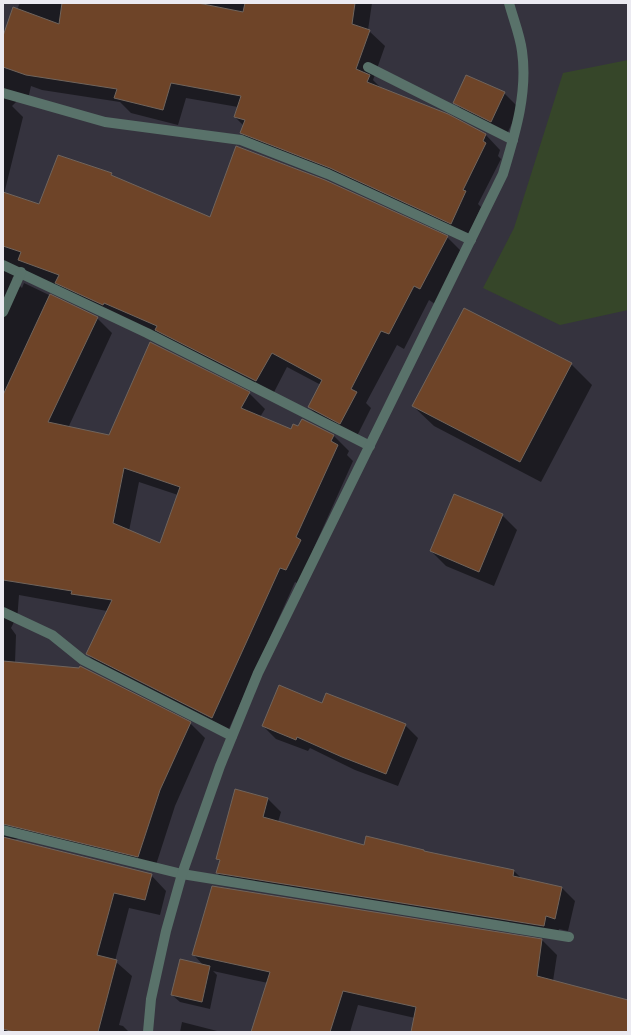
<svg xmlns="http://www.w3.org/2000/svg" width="631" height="1035" viewBox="0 0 631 1035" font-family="Rubik,sans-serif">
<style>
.green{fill:#364629}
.shadow{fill:#0007;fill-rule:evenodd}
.building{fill:#6e4428;stroke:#70645c;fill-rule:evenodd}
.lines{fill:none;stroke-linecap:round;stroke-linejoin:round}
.minor{stroke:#59726a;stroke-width:10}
</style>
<rect width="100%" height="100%" fill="#35333e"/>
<!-- green -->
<polygon class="green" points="628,60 628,310 560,325 483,288 514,228 563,73"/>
<!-- shadow -->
<g class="shadow">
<path d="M20 3H372L368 30 385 46 373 80 382 89 485 134 500 150 498 156 501 159 478 204 481 207 467 238 256 148 241 133 244 126 235 117 238 107 186 98 178 125 131 113 120 102 42 90 31 86 27 103 17 101 12 106 23 117 4 194 40 206 111 174 115 178 211 218 447 237 462 252 435 304 429 300 404 349 397 345 366 403 371 408 356 438 324 422 309 407 321 385 287 367 272 396 19 273 12 278 22 288 24 283 97 318 112 333 68 428 110 436 150 343 249 393 265 409 260 417 292 430 299 428 302 420 334 436 349 451 347 455 353 461 312 552 315 556 301 585 295 582 227 733 102 669 87 654 107 611 19 595 17 621 14 622 11 628 16 635 15 663 190 723 205 738 175 806 154 871 20 838 13 840 151 875 166 891 160 915 129 908 115 961 132 976 119 1025 123 1026 129 1032H3V39ZM139 482 178 495 161 544 129 531Z"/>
<polygon points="504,93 519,108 506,136 469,117 454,102"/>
<polygon points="571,364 592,385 541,482 434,426 413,406"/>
<polygon points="502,515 517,530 494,586 446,566 431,551"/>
<polygon points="323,704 405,725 418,738 398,786 355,770 310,748 308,751 276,739 263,726"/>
<polygon points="236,791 268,799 281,812 278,822 364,846 426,853 514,871 522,879 562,888 575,901 568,931 559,929 557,939 230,886 217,873 220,862 217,859"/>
<polygon points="542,940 557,955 553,981 628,1001 628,1032 412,1032 415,1018 358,1005 350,1032 253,1032 268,983 213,971 217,975 210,1009 180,1002 172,995 204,966 193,954"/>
<polygon points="182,1022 221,1032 180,1032"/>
</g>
<!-- building -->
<g class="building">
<polygon points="62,3 198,3 243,12 245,3 355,3 352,24 370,30 356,69 370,75 367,82 448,114 486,134 483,141 486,143 463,190 466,191 451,224 330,168 240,133 245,120 234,117 241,96 171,83 163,110 114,98 117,89 26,75 3,67 3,36 13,7 59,24"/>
<polygon points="466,75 505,92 491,122 453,103"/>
<polygon points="236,146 325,180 448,236 420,289 414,286 389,334 381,331 351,389 357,392 340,424 308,407 322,380 272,353 256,381 155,330 157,326 104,303 103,305 55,283 59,275 18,260 21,252 3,246 3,192 39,204 58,155 112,173 111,175 210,217"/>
<path d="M50 294 98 317 48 422 109 435 150 342 250 392 241 408 291 429 293 424 298 426 302 419 334 435 331 441 338 445 296 537 301 540 286 570 280 568 212 718 86 654 112 600 71 594 72 591 3 580V395ZM124 468 180 487 160 543 113 523Z"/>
<polygon points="464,308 572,363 520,462 412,406"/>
<polygon points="454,494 503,514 479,572 430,551"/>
<polygon points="3,661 79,668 80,666 191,722 160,790 138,857 3,824"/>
<polygon points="279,685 322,703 326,693 406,724 386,774 342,757 297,737 296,740 262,726"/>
<polygon points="235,789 268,798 263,817 364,845 366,836 424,850 424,851 514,870 513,876 562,887 555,919 546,916 544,926 216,873 220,860 216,859"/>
<polygon points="3,837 152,874 145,900 114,893 97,955 117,960 98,1032 14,1032 3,1029"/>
<polygon points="212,886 542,939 537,976 628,1000 628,1032 411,1032 416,1007 343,991 330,1032 251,1032 270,972 192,955"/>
<polygon points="180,959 210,966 202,1002 171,995"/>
</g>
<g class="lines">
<!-- minor -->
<g class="minor">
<polyline points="368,67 513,140"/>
<polyline points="3,93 105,122 241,140 328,174 471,240"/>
<polyline points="3,265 147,333 370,446"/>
<polyline points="3,312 21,272"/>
<polyline points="3,612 52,635 83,660 232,736"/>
<polyline points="3,830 182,874 569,937"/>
<path d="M148 1032 151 999 166 931 182 874 220 766 258 673 503 174C515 134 528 93 522 51 520 35 513 18 509 3"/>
</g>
</g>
<!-- border -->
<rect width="631" height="1035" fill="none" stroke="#ebeaf1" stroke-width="8"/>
</svg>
